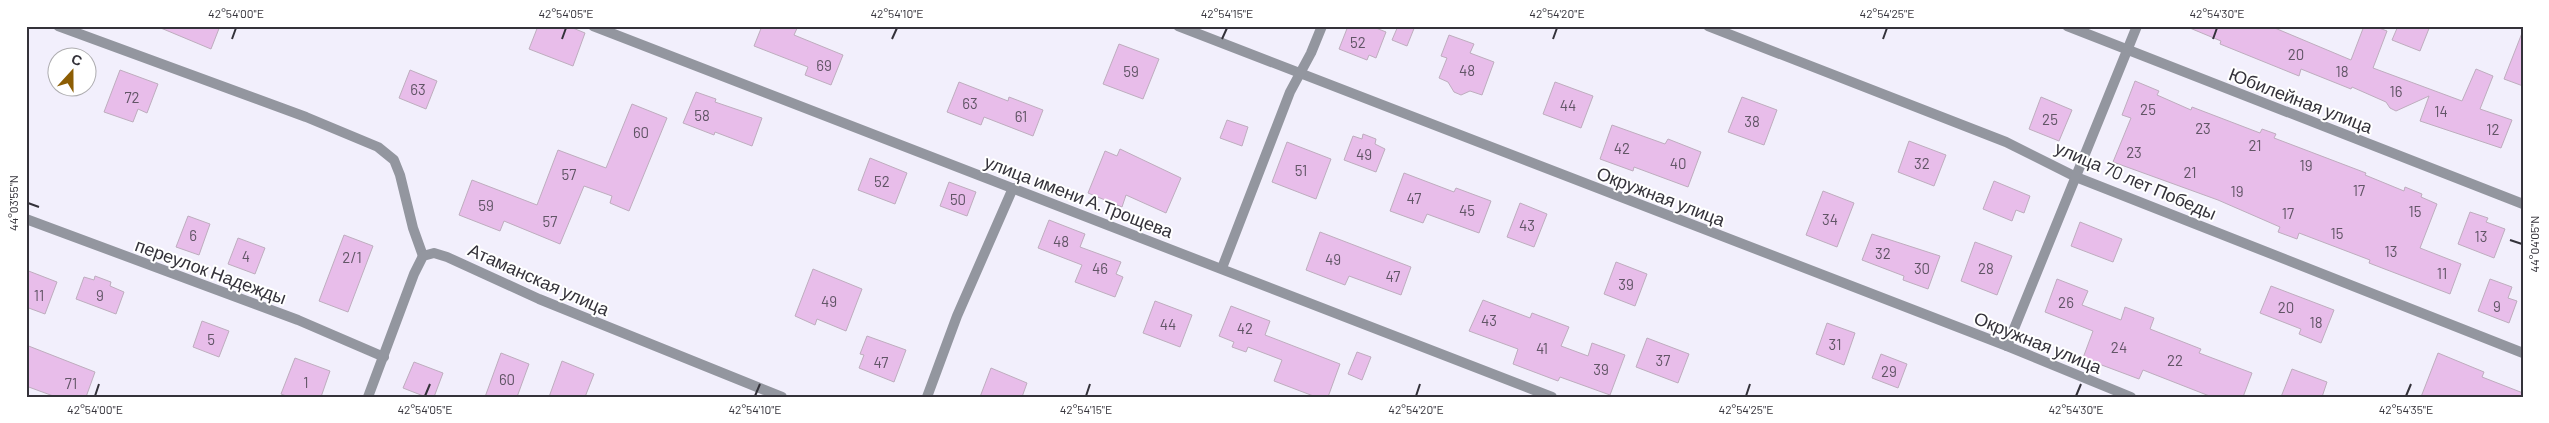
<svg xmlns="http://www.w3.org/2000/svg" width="2549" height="423" viewBox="0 0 2549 423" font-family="Barlow,sans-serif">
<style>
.building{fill:#e8bdea;stroke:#beadbe}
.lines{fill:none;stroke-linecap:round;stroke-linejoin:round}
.street{stroke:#93969f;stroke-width:10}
.ticks{fill:none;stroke:#34323a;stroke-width:2}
.labels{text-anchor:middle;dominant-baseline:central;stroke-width:4;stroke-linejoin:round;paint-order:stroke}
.number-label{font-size:15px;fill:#615566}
.street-label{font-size:18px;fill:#34323a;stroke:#fff}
.neatline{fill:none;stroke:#34323a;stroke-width:2}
.ticks-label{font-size:12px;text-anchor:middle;fill:#34323a}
</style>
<rect width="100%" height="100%" fill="#f2effc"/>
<!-- building -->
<g class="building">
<polygon points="156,26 220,26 211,49"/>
<polygon points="538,26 568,26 585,33 573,66 529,49"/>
<polygon points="762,26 798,26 794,35 843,55 831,85 805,75 808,67 754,46"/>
<polygon points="1348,26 1371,26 1386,32 1376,58 1369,55 1367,60 1339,49"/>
<polygon points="1398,26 1415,26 1407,46 1392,40"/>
<polygon points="2185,26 2270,26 2351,60 2364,26 2374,26 2387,31 2373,68 2462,101 2476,69 2493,76 2480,109 2512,120 2501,148 2420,121 2429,96 2396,111 2390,108 2386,102 2352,87 2351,89 2301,69 2299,76 2220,44 2221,41"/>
<polygon points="2398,26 2430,26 2420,51 2392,40"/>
<polygon points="2522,33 2523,33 2523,86 2504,79"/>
<polygon points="1449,35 1474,44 1470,53 1494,62 1482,95 1470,91 1461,95 1454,92 1448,82 1439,78 1447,58 1441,56"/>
<polygon points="1119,44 1159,59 1143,99 1103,84"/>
<polygon points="120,70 158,84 147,113 138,109 133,122 104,112"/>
<polygon points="410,70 437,81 426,109 399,98"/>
<polygon points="2135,81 2159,91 2157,95 2191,110 2192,107 2260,133 2262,129 2276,134 2274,138 2366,173 2365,175 2404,191 2405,187 2422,194 2421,197 2437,204 2420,248 2461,264 2450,294 2369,263 2370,260 2299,233 2297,239 2278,232 2280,227 2218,200 2113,162 2131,118 2122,115"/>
<polygon points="959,82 1008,101 1009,97 1043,110 1033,136 984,117 981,125 947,112"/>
<polygon points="1555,82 1593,96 1581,128 1543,114"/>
<polygon points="696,92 716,99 715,102 762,118 752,146 715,132 714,135 683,123"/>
<polygon points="1742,97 1777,110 1764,145 1728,132"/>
<polygon points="2041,97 2072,110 2059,141 2029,129"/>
<polygon points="632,104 667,118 629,211 610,203 612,196 584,186 560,244 504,221 500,231 459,215 472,180 537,205 558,150 606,168"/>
<polygon points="1227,120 1248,127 1242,146 1220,138"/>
<polygon points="1612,125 1665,144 1668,139 1701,152 1688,187 1634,167 1633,171 1600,159"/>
<polygon points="1363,134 1376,139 1375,144 1385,149 1376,172 1344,160 1353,136 1362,139"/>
<polygon points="1909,141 1946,155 1934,186 1898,172"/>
<polygon points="1287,142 1331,159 1316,199 1272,182"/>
<polygon points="1120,149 1181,178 1166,213 1126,195 1122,207 1088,193 1105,151 1117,156"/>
<polygon points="870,158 907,173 895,204 858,190"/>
<polygon points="1404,173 1454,192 1456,188 1491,201 1479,233 1427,214 1423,223 1390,211"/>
<polygon points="1994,181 2030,196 2024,213 2016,210 2012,221 1983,209"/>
<polygon points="949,182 976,192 967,216 940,206"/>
<polygon points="1823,191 1854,203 1837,247 1806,235"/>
<polygon points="1520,203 1547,214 1534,247 1507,237"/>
<polygon points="2470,212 2488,218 2486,222 2505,229 2494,258 2458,244"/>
<polygon points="188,216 210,224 199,255 176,247"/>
<polygon points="1049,220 1085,234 1080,247 1121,262 1116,274 1123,277 1115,297 1075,282 1082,265 1038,248"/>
<polygon points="2080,222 2122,239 2113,262 2071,246"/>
<polygon points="1320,232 1411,267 1401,295 1349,276 1345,285 1306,270"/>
<polygon points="1872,234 1940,256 1928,289 1903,280 1904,276 1862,260"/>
<polygon points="344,235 373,246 348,312 319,301"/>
<polygon points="238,238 265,248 255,274 228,264"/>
<polygon points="1975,242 2012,256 1997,295 1961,281"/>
<polygon points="1616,262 1647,274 1635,306 1604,294"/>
<polygon points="813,269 862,289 846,331 817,319 815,325 795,316"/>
<polygon points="26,270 57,282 45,314 26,307"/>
<polygon points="95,276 111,282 110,286 124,292 116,314 76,299 84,277 94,280"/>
<polygon points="2057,279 2088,291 2082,305 2121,320 2125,307 2154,318 2150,329 2201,349 2199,353 2252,373 2243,397 2212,397 2143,370 2139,379 2083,358 2093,331 2045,312"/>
<polygon points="2490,279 2512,287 2508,298 2517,301 2509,323 2478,311"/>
<polygon points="2271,286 2334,310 2321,343 2299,334 2301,329 2260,313"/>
<polygon points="1483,300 1530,318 1532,313 1569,327 1561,346 1588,356 1592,343 1625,355 1610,395 1560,377 1558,381 1513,364 1518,349 1469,331"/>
<polygon points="1155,301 1192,315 1180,347 1143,333"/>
<polygon points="1231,306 1270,321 1265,335 1340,364 1328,397 1316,397 1274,381 1282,360 1248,347 1246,352 1232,347 1234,342 1219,336"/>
<polygon points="202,321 229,331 219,357 193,347"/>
<polygon points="1827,323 1855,333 1844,365 1816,354"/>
<polygon points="867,336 906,350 894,382 859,368 864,355 860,354"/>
<polygon points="1647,338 1689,354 1678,383 1636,367"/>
<polygon points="26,345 95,372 86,397 56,397 26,386"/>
<polygon points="1357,352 1371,357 1362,380 1348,374"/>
<polygon points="501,353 529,364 517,397 485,397"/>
<polygon points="2438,353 2484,372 2482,377 2523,393 2523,397 2421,397"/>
<polygon points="1881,354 1907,364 1898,388 1872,378"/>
<polygon points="295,358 330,371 321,397 289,397 281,394"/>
<polygon points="562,361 594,374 585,397 549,397"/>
<polygon points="414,362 443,373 434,397 426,397 403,388"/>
<polygon points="991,368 1027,383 1022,397 980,397"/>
<polygon points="2292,369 2327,382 2322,397 2281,397"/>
</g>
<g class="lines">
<!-- street -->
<g class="street">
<polyline points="58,26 306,117 378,147 394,160 400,175 413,228 423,256"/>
<polyline points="593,26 1552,397"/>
<polyline points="1178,26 2007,346 2131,397"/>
<polyline points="1708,26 2006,142 2076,177 2523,353"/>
<polyline points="2067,26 2523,204"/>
<polyline points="26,219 298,320 384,357"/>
<polyline points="1222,268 1290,92 1311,53 1322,26"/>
<polyline points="2007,346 2137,26"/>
<polyline points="368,397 414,274 423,256 434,253 447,257 539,299 782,397"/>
<polyline points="927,397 957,316 1013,188"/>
</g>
</g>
<!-- ticks -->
<path class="ticks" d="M232 39 236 28M562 39 566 28M892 39 897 28M1222 39 1227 28M1553 39 1557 28M1883 39 1887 28M2213 39 2217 28M28 203 39 207M2510 240 2522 244M95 396 99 384M425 396 430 384M755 396 760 384M1086 396 1090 384M1416 396 1420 384M1746 396 1750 384M2076 396 2081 384M2406 396 2411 384"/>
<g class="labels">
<!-- number labels -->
<g class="number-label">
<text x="1358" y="42">52</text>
<text x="2296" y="54">20</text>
<text x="824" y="65">69</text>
<text x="1467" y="70">48</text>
<text x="1131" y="71">59</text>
<text x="2342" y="71">18</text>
<text x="418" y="89">63</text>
<text x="2396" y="91">16</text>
<text x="132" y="97">72</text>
<text x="970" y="103">63</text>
<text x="1568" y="105">44</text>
<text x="2148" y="109">25</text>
<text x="2441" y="111">14</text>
<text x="702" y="115">58</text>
<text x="1021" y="116">61</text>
<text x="2050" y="119">25</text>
<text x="1752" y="121">38</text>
<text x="2203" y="128">23</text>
<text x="2493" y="129">12</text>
<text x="641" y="132">60</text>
<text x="2255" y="145">21</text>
<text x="1622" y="148">42</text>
<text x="2134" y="152">23</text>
<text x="1364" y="154">49</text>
<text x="1678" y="163">40</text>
<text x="1922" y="163">32</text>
<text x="2306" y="165">19</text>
<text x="1301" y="170">51</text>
<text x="2190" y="172">21</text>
<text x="569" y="174">57</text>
<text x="882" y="181">52</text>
<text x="2359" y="190">17</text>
<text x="2237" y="191">19</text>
<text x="1414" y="198">47</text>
<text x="958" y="199">50</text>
<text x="486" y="205">59</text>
<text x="1467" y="210">45</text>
<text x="2415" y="211">15</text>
<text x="2288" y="213">17</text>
<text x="1830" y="219">34</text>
<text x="550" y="221">57</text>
<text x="1527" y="225">43</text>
<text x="2337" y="233">15</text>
<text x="193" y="235">6</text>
<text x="2481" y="236">13</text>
<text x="1061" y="241">48</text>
<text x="2391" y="251">13</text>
<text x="1883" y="253">32</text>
<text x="246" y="256">4</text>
<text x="352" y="257">2/1</text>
<text x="1333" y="259">49</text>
<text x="1100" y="268">46</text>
<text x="1922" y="268">30</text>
<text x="1986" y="268">28</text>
<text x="2442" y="273">11</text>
<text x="1393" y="276">47</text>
<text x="1626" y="284">39</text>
<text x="39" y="295">11</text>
<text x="100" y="295">9</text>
<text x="829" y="301">49</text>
<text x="2066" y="302">26</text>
<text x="2497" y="306">9</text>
<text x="2286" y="307">20</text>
<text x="1489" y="320">43</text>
<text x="2316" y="322">18</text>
<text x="1168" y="324">44</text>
<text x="1245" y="328">42</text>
<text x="211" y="339">5</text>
<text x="1835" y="344">31</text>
<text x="2119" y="347">24</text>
<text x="1542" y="348">41</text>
<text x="1663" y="360">37</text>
<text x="2175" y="360">22</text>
<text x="881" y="362">47</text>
<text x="1601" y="369">39</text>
<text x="1889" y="371">29</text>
<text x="507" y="379">60</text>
<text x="306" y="382">1</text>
<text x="71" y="383">71</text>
</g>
<!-- street labels -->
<g class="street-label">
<text transform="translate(2301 100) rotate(21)">Юбилейная улица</text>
<text transform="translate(2136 180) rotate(23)">улица 70 лет Победы</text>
<text transform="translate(1079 196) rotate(21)">улица имени А.Трощева</text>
<text transform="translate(1661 196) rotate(21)">Окружная улица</text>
<text transform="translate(211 271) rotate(20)">переулок Надежды</text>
<text transform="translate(539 279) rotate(24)">Атаманская улица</text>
<text transform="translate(2038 342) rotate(22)">Окружная улица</text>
</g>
</g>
<!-- border -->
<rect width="2549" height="423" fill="none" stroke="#ffffff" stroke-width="55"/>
<!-- north arrow -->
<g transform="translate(72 72) rotate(21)"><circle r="24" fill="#ffffff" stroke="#aeadb0"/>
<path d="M0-4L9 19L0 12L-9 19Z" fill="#8c5d04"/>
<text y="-8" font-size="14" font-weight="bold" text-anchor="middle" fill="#34323a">С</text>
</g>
<rect x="28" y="28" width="2494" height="368" class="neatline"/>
<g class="ticks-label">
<text x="236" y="18">42°54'00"E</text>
<text x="566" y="18">42°54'05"E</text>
<text x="897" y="18">42°54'10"E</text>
<text x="1227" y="18">42°54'15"E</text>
<text x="1557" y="18">42°54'20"E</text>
<text x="1887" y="18">42°54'25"E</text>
<text x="2217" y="18">42°54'30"E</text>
<text transform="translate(14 203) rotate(-90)" y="4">44°03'55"N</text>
<text transform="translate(2535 244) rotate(-90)" y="4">44°04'05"N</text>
<text x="95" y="414">42°54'00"E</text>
<text x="425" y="414">42°54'05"E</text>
<text x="755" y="414">42°54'10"E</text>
<text x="1086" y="414">42°54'15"E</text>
<text x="1416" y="414">42°54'20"E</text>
<text x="1746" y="414">42°54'25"E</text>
<text x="2076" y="414">42°54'30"E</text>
<text x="2406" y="414">42°54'35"E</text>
</g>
</svg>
